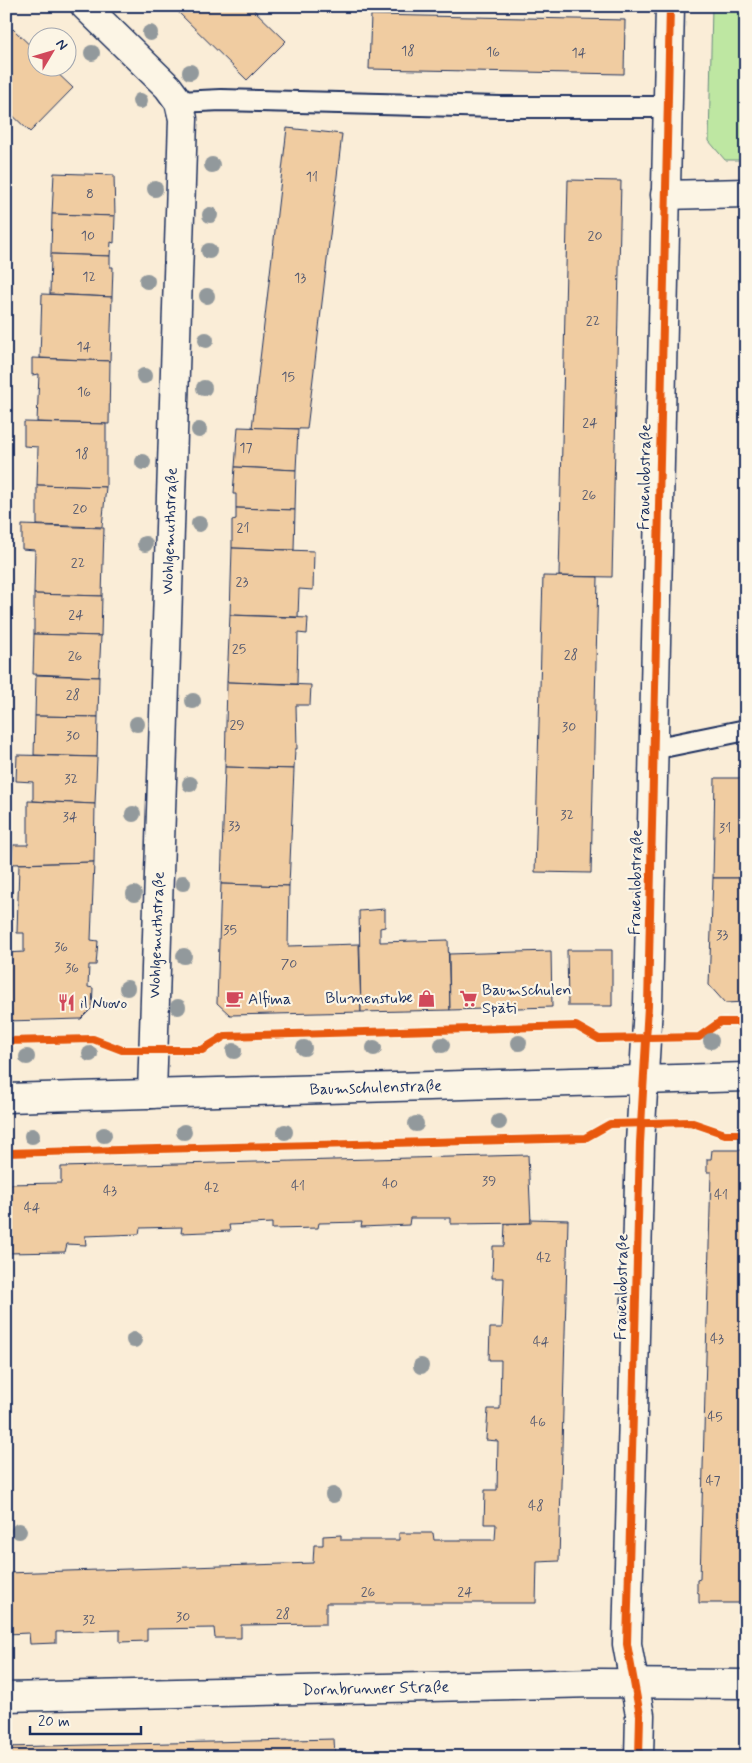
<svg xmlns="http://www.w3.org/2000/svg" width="752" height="1763" viewBox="0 0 752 1763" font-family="Mynerve,sans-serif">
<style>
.green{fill:#bee7a2;stroke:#6c8b80}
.building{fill:#f0cca1;stroke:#1b2f5e}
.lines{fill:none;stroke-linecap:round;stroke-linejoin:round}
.service-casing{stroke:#1b2f5e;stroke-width:24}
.minor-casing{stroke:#1b2f5e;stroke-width:31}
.secondary-casing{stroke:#1b2f5e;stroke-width:31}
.service{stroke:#fcf5e5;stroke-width:20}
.minor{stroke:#fcf5e5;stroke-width:28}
.secondary{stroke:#fcf5e5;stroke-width:28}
.cycleway-casing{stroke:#fcf5e5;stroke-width:11}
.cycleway{stroke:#e8590c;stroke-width:8}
.tree{fill:#92999c}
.labels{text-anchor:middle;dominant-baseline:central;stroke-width:4.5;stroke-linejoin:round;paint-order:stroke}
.number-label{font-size:14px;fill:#50566f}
.street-label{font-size:16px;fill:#1b2f5e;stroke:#fcf5e5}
.poi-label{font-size:16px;fill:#1b2f5e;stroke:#fcf5e5;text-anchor:start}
</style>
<rect width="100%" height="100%" fill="#faedd7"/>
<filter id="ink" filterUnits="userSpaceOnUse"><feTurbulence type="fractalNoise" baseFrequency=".02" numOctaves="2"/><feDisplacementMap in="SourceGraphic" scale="10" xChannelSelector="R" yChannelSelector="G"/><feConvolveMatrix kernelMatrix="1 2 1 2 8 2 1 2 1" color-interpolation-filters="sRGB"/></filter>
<g filter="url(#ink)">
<!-- green -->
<polygon class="green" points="712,6 746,6 746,160 725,160 709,141"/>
<!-- building -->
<g class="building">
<polygon points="172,6 250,6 286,41 247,80"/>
<polygon points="371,15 625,20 624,74 369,69"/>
<polygon points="13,29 38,53 38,68 52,68 73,88 30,132 6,109 6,36"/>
<polygon points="287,128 342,134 307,429 252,428"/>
<polygon points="54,173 114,175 115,216 52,214"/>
<polygon points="568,180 621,181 612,577 559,576"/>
<polygon points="52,214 115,216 114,243 111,242 110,256 51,254"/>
<polygon points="51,254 110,256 110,267 113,267 112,297 50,294"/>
<polygon points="42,294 112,297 110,361 40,358"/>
<polygon points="32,358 110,361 109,424 37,422 39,374 32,375"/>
<polygon points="24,422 106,424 106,487 37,485 38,447 24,446"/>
<polygon points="238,427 298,429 296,470 235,467"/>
<polygon points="235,467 296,470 295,510 236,508 236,494 233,494"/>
<polygon points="37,485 106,487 102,527 37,525"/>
<polygon points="236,508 295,510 294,550 232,548 232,520 236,519"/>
<polygon points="22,525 104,528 102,596 34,594 35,550 22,549"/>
<polygon points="232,548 314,551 313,590 299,589 298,617 230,615"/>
<polygon points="543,576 598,577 591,873 535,872"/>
<polygon points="34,594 102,596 101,636 34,634"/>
<polygon points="230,615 308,618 307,634 298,633 297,684 227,682"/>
<polygon points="34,634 101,636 99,677 33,674"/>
<polygon points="36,675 99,677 98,717 35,716"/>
<polygon points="227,682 311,685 310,705 296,705 297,749 295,749 294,769 225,767"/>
<polygon points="35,716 98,717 97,757 34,755"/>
<polygon points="17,755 97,757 95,804 33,801 33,782 16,781"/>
<polygon points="225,767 294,769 289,886 221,884"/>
<polygon points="715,778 746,778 746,878 713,878"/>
<polygon points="28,801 95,804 94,862 11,864 13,845 28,845"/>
<polygon points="94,862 91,940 98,941 96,965 89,965 88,987 93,988 92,1008 81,1019 6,1021 6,953 24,952 24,933 17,933 19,864"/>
<polygon points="713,878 746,878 746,1002 725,1003 709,985"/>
<polygon points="221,884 289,886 288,946 359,944 361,1012 230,1015 217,1003"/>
<polygon points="385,909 385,927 380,928 380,942 448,940 450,1010 361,1012 359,911"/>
<polygon points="567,950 612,950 612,1006 568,1006"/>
<polygon points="551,951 552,1007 450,1010 449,954"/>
<polygon points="712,1150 746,1150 746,1603 699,1603 699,1593 697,1592 697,1580 700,1579 711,1172 707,1172 707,1159 711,1159"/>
<polygon points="528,1155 531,1223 451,1224 451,1218 410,1218 409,1225 361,1227 362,1222 319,1223 318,1228 272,1229 272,1223 229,1225 230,1231 181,1233 182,1227 140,1228 139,1234 85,1236 86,1245 67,1244 65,1252 6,1253 6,1184 61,1183 61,1167"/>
<polygon points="531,1219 568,1220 559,1561 537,1562 536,1603 326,1603 326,1624 241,1625 241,1638 215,1638 214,1628 147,1629 147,1641 120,1642 120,1630 56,1632 56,1643 30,1644 29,1633 6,1634 6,1573 313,1563 314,1545 323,1545 323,1536 341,1535 341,1540 399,1540 399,1533 433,1533 434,1540 495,1540 496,1524 484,1524 485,1490 497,1490 498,1441 486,1440 488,1409 500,1409 501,1360 489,1360 490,1328 502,1328 504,1278 492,1278 493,1246 504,1246 505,1224 531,1223"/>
<polygon points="334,1739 335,1757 6,1757 6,1747"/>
</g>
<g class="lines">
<defs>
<g id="service">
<polyline points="179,102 221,100 500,107 667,107"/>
<polyline points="653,749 746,730"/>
</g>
<g id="minor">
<polyline points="85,6 168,87 179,102 183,119 152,1094"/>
<polyline points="665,195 746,193"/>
<path id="s1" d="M6 1697 595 1683 746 1684"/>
<polyline points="639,1757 640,1715 627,1644 640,1143 648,1006 670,6"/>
</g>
<g id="secondary">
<path id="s2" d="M6 1098 746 1077"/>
</g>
</defs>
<!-- service casing -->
<use href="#service" class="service-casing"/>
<!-- minor casing -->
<use href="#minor" class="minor-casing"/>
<!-- secondary casing -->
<use href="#secondary" class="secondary-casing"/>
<!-- service -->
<use href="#service" class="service"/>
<!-- minor -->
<use href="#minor" class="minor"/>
<!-- secondary -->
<use href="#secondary" class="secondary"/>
<defs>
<g id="cycleway">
<polyline points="6,1041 93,1039 122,1050 202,1050 225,1036 576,1026 599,1039 699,1037 720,1022 746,1022"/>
<polyline points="6,1153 585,1138 610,1124 690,1122 725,1134 746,1134"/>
<polyline points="639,1757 640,1715 627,1644 640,1143 648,1006 670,6"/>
</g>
</defs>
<!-- cycleway casing -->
<use href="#cycleway" class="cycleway-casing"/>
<!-- cycleway -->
<use href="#cycleway" class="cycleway"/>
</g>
<!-- trees -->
<g class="tree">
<circle cx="150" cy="33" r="8"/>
<circle cx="92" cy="53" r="8"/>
<circle cx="190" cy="72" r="8"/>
<circle cx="140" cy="101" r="8"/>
<circle cx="212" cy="165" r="8"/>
<circle cx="155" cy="189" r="8"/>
<circle cx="210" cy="215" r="8"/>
<circle cx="209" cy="251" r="8"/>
<circle cx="147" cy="281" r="8"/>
<circle cx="207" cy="296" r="8"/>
<circle cx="206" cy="340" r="8"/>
<circle cx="144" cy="376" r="8"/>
<circle cx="204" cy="388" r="8"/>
<circle cx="199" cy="430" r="8"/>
<circle cx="143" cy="462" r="8"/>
<circle cx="199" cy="524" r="8"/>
<circle cx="145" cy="544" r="8"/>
<circle cx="193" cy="701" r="8"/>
<circle cx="137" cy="724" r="8"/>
<circle cx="190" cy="784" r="8"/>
<circle cx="133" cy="814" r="8"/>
<circle cx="183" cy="883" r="8"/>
<circle cx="134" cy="894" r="8"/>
<circle cx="184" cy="956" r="8"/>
<circle cx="127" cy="988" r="8"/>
<circle cx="178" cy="1007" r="8"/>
<circle cx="711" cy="1041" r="8"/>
<circle cx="519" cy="1043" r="8"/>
<circle cx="442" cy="1045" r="8"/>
<circle cx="304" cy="1048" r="8"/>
<circle cx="374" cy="1048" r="8"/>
<circle cx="234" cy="1051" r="8"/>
<circle cx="90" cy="1054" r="8"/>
<circle cx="27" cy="1057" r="8"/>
<circle cx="499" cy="1122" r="8"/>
<circle cx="416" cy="1124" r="8"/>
<circle cx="184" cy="1132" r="8"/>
<circle cx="285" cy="1132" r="8"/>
<circle cx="104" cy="1135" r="8"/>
<circle cx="32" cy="1136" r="8"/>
<circle cx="134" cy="1340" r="8"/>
<circle cx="421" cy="1366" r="8"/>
<circle cx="333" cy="1495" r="8"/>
<circle cx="19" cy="1531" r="8"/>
</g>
</g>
<!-- icons -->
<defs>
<symbol id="shop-bare" viewBox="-9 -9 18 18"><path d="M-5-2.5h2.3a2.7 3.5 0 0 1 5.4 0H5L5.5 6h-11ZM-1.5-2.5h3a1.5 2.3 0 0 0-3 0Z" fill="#d1495b" stroke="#fcf5e5" stroke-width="2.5" paint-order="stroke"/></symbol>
<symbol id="cafe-bare" viewBox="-9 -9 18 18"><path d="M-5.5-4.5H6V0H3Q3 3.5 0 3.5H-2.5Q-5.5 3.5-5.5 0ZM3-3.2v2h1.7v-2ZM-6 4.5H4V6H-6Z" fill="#d1495b" stroke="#fcf5e5" stroke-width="2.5" paint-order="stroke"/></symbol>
<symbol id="supermarket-bare" viewBox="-9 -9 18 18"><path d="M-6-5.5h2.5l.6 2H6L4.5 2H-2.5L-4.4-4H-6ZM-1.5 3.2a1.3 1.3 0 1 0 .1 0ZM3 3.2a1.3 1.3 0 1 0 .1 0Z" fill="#d1495b" stroke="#fcf5e5" stroke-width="2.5" paint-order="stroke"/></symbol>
<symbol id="restaurant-bare" viewBox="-9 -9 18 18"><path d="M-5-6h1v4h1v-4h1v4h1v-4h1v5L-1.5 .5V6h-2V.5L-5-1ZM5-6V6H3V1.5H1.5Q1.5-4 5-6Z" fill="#d1495b" stroke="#fcf5e5" stroke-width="2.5" paint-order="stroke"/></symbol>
</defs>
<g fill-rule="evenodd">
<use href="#shop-bare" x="414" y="986" width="25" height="25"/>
<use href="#cafe-bare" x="222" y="986" width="25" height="25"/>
<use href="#supermarket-bare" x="456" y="986" width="25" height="25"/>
<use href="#restaurant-bare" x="54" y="990" width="25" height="25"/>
</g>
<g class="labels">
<!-- number labels -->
<g class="number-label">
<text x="408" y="51">18</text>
<text x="493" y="52">16</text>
<text x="579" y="53">14</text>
<text x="312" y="177">11</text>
<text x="90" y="194">8</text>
<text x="88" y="236">10</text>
<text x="595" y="236">20</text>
<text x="89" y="277">12</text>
<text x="300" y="278">13</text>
<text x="593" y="321">22</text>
<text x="84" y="347">14</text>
<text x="288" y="377">15</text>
<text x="84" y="392">16</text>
<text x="590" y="423">24</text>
<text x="246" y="448">17</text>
<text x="82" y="454">18</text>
<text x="589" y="495">26</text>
<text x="80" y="509">20</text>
<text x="243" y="528">21</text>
<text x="78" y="563">22</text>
<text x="242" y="582">23</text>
<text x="76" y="615">24</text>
<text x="239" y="649">25</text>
<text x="571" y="655">28</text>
<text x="75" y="656">26</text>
<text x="73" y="695">28</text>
<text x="237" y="725">29</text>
<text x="569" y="727">30</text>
<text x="73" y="736">30</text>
<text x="71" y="779">32</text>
<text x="567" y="815">32</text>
<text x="70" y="817">34</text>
<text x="234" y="826">33</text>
<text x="725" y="828">31</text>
<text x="230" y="930">35</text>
<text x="722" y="935">33</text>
<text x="61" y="947">36</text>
<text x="289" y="964">70</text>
<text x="72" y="968">36</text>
<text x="489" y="1181">39</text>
<text x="390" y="1184">40</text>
<text x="298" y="1186">41</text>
<text x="212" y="1188">42</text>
<text x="110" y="1191">43</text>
<text x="721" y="1195">41</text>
<text x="32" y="1208">44</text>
<text x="544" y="1258">42</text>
<text x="717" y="1339">43</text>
<text x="541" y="1342">44</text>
<text x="715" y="1417">45</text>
<text x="538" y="1422">46</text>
<text x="713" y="1481">47</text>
<text x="536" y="1506">48</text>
<text x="368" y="1592">26</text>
<text x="465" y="1592">24</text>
<text x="283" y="1614">28</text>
<text x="183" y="1617">30</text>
<text x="89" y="1620">32</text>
</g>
<!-- street labels -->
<g class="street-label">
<text transform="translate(645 477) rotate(-89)">Frauenlobstraße</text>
<text transform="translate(170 531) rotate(-88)">Wohlgemuthstraße</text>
<text transform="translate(636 882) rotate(-89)">Frauenlobstraße</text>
<text transform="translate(157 935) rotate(-88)">Wohlgemuthstraße</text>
<text stroke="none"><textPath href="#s2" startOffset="370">Baumschulenstraße</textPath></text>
<text transform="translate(622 1287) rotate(-89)">Frauenlobstraße</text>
<text stroke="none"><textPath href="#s1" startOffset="370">Dornbrunner Straße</textPath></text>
</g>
<!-- poi labels -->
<g class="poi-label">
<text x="482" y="990">Baumschulen<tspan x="482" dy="18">Späti</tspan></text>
<text x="413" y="998" text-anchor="end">Blumenstube</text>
<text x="248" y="999">Alfima</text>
<text x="80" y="1003">il Nuovo</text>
</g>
</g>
<!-- margin -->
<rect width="752" height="1763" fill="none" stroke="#fcf5e5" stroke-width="25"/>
<rect x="12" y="12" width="727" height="1738" fill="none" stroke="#1b2f5e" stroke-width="2" filter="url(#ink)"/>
<!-- north arrow -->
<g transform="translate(52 52) rotate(52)"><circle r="24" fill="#fcf5e5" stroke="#a2a6af"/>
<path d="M0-4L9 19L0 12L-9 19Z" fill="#d1495b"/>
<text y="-8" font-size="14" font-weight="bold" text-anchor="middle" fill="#1b2f5e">N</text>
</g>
<!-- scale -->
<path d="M30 1726v8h111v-8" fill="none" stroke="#1b2f5e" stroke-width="2.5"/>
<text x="38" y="1726" font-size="15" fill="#1b2f5e" stroke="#fcf5e5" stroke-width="4" paint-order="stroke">20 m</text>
</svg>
